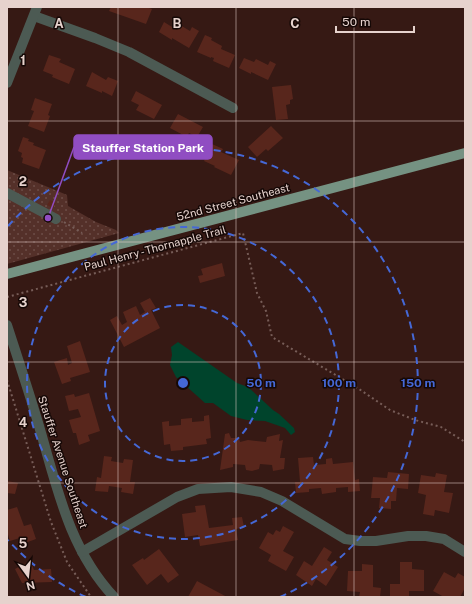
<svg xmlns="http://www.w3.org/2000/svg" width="472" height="604" viewBox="0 0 472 604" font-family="'Public Sans',sans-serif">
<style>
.park{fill:url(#park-dots)}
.water{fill:#00442c}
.building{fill:#58261c}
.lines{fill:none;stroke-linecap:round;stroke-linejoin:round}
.path{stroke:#775d58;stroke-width:2;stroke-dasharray:2 3;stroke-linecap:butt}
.minor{stroke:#4c5a53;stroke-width:10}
.major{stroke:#759282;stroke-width:10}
.grid{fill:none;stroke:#e6d2cd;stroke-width:1;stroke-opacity:0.55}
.ring{fill:none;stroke:#4568d6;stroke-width:2;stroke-dasharray:7 5}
.labels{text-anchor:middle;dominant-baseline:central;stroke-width:3;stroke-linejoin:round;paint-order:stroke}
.street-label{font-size:11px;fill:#e6d2cd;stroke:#150806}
.grid-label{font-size:13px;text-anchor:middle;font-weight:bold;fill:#e6d2cd;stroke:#150806;stroke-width:3;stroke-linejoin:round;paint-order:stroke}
.centre{fill:#4568d6;stroke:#150806;stroke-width:2}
.ring-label{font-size:12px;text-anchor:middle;font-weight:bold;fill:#4568d6;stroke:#150806;stroke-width:3;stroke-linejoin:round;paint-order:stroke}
.leader{fill:none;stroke:#904dc2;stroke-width:1.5}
.callout-dot{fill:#904dc2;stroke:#150806;stroke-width:1.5}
.callout{fill:#904dc2;stroke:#904dc2;stroke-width:1.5}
.callout-label{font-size:12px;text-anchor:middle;font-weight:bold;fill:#fff}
</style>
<defs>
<pattern id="park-dots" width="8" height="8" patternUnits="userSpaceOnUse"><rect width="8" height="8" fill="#543029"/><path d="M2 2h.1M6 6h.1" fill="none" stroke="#6d4d47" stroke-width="1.8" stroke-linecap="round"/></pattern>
</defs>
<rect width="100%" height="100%" fill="#361914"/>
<!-- park -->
<polygon class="park" points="7,170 67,195 68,206 96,222 116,230 119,233 7,264"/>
<!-- water -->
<polygon class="water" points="178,342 237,383 248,387 273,410 279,414 294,428 295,432 291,435 285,428 265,421 247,420 231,416 213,403 205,403 176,377 170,365 172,355 171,347"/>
<!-- building -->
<g class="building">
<polygon points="111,7 146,7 152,9 146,24 109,11"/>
<polygon points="164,22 177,30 180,25 190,31 192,27 199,31 189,48 172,38 172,40 159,32"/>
<polygon points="205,35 212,38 211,40 222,46 221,49 235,55 229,68 213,61 214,58 211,57 211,58 197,52"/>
<polygon points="49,55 61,59 59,62 75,69 69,84 52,77 53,75 43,71"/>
<polygon points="244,58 254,62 256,59 268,65 270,61 276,64 268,80 251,72 251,74 239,68"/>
<polygon points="92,72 106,80 108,77 118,81 112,96 102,91 102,93 86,86"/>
<polygon points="291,85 293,99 290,100 290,104 286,105 288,119 276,120 272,87"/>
<polygon points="136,91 162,105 154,119 136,110 139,105 131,101"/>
<polygon points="35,98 52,104 48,115 50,116 44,132 28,126 34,111 31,110"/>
<polygon points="178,114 203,127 197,137 189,133 187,137 170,128"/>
<polygon points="271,126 283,138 268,151 266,149 257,157 248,147"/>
<polygon points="23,137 29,139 28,141 34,143 33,145 46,150 39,169 22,163 23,158 21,157 22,153 18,151"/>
<polygon points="212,144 223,149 221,152 239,160 231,175 214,167 215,166 204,161"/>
<polygon points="50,200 56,203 53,208 47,205"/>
<polygon points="222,263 225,276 200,283 198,276 203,275 201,269"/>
<polygon points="150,298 156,308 151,310 160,328 124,347 110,320 117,316 122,325 127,322 123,312 136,306 140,315 145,312 140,303"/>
<polygon points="80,341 90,372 70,378 71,381 62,384 54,362 67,358 68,365 72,363 67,346"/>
<polygon points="89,393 100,431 88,435 90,441 79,445 76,433 73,433 69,420 81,417 78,409 69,411 65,396 74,394 75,397"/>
<polygon points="209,415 211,438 206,439 207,444 183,447 183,450 171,451 170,444 164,445 162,422 169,421 169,426 181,425 181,419 192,418 192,422 204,421 204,416"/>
<polygon points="229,433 231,438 239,438 240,442 248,440 266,442 267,437 280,434 279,441 283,440 280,458 285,458 284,469 273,471 272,465 260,464 259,469 252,471 246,470 245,465 233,464 233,467 220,470 225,434"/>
<polygon points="104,456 112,457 111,461 123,463 124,459 133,460 130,482 135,482 133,494 121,492 122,488 109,486 108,492 95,491 97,477 101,478"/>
<polygon points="313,457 314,465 326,464 326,459 332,458 333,464 353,462 355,480 359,479 360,491 348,492 348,487 336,488 336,492 322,494 321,488 309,489 309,492 296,493 295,482 300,482 298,458"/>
<polygon points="388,472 409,474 408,489 397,488 396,501 391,501 391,509 379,508 380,498 371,498 373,477 387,478"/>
<polygon points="436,473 447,475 444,492 453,493 449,513 435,510 434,516 423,514 426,495 418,493 421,475 435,477"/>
<polygon points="7,481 18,483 15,494 7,493"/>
<polygon points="205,505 209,528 233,525 232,518 242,517 244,527 236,529 238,540 200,546 198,535 185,537 182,514 196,512 195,506"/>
<polygon points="17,507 24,526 31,524 36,539 25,543 23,537 10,541 7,531 7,510"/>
<polygon points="283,526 294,532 283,551 294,557 286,571 268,561 271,555 259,548 268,532 273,535 276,530 280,532"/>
<polygon points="324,547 332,552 327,560 338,567 326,586 316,579 312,586 296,575 304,561 312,566"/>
<polygon points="159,549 179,575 168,583 161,574 147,585 132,565 143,558 144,560"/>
<polygon points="30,561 34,570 51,569 52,582 22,583 15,569"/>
<polygon points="400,562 412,562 412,569 424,570 424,591 409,591 409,597 390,597 390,584 400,584"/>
<polygon points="362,564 373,565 373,587 381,588 380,597 359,597 360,592 347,591 348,571 362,571"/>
<polygon points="444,572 455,578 458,573 465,577 465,588 460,597 444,597 433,591"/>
<polygon points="197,581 227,597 188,597"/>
</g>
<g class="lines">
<!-- path -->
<g class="path">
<polyline points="64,222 82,233"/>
<polyline points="7,297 243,233 257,293 266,311 272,337 359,389 390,410 415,420 441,427 465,442"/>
<polyline points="7,380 51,522 67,562 91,597"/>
</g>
<!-- minor -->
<g class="minor">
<polyline points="34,16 95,38 129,52 233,108"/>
<polyline points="7,83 37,7"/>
<polyline points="7,193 56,219"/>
<path d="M7 325C18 359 29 392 39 426 57 487 69 549 114 597"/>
<polyline points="82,552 177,497 198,489 231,487 261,492 282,501 345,539 360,541 376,541 408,536 426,536 444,539 465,552"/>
</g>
<!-- major -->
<polyline class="major" points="7,274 465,153"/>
</g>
<!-- grid -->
<path class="grid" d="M118 7V597M236 7V597M354 7V597M7 121H465M7 242H465M7 362H465M7 483H465"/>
<!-- distance rings -->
<g class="ring">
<circle cx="183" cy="383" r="78"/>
<circle cx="183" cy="383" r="156"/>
<path d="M86 597A235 235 0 0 1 8 540M8 226A235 235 0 1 1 280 597"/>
</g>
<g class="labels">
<!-- street labels -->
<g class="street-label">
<text transform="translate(233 202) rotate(-15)">52nd Street Southeast</text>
<text transform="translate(155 248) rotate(-15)">Paul Henry - Thornapple Trail</text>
<text transform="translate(63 462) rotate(72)">Stauffer Avenue Southeast</text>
</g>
</g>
<g class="grid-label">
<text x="59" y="28">A</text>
<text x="177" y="28">B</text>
<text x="295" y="28">C</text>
<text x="23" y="65">1</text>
<text x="23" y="186">2</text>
<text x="23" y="307">3</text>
<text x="23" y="427">4</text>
<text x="23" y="548">5</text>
</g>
<circle cx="183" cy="383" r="6" class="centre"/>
<g class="ring-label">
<text x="261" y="387">50 m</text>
<text x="339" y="387">100 m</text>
<text x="418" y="387">150 m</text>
</g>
<!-- callouts -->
<path class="leader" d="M48 218L74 147"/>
<circle class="callout-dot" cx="48" cy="218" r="4"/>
<rect class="callout" x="74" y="135" width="138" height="24" rx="4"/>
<g class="callout-label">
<text x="143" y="152">Stauffer Station Park</text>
</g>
<!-- border -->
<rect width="472" height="604" fill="none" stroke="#e6d2cd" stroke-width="16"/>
<!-- north arrow -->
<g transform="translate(28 576) rotate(165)" stroke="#150806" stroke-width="3" paint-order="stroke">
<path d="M0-3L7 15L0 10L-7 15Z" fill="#e6d2cd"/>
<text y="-6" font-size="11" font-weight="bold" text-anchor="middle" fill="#e6d2cd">N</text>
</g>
<!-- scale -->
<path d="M336 26v6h78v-6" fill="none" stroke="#e6d2cd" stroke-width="2"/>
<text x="342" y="26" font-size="12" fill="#e6d2cd" stroke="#150806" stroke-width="3" paint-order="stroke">50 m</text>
</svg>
